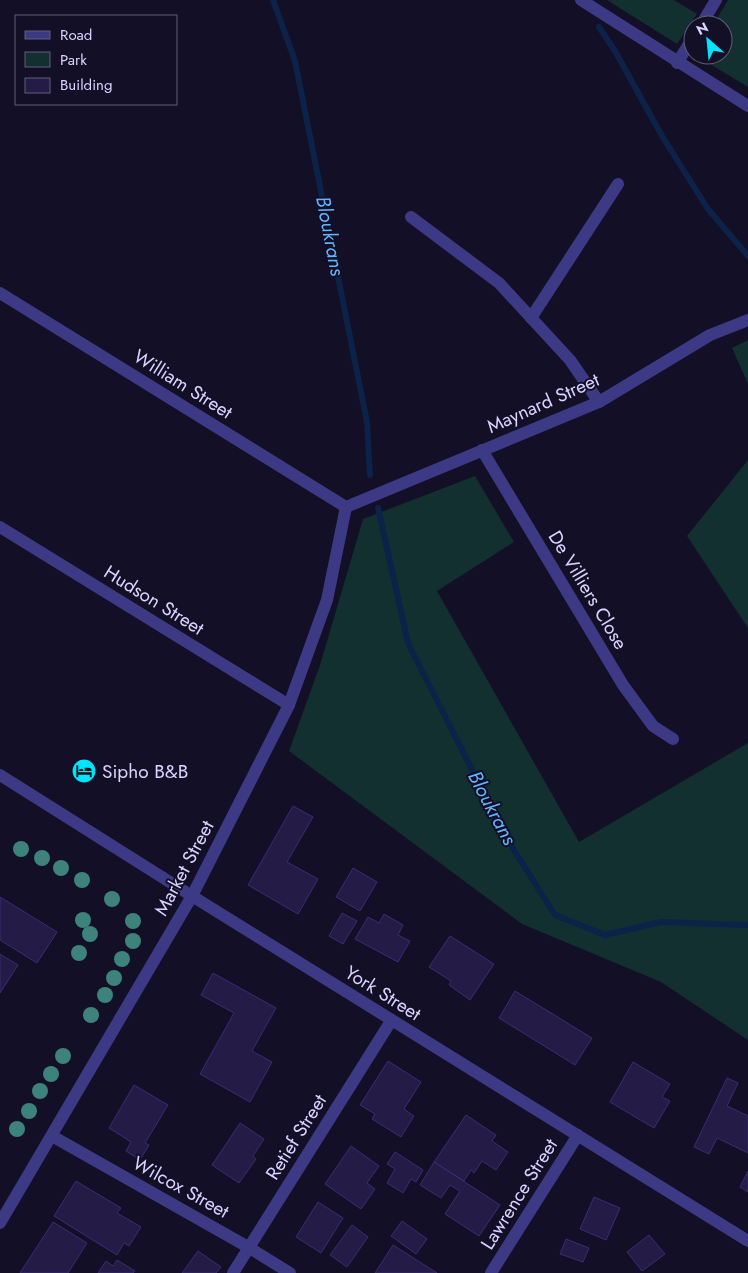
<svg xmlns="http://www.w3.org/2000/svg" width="748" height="1273" viewBox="0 0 748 1273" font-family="Jost,sans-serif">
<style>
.green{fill:#12302f}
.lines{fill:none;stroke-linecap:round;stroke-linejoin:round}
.stream{stroke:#0c2248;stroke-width:6}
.building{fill:#241b47;stroke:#3b2d73}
.minor{stroke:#3d3a85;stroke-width:12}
.tree{fill:#3d827b}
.labels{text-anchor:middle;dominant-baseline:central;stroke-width:4;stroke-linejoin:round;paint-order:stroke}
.street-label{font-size:19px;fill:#d9d4ff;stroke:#130f26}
.poi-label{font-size:19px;fill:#d9d4ff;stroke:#130f26;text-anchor:start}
.water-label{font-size:20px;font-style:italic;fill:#62b6ff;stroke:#130f26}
</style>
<rect width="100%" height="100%" fill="#130f26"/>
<!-- green -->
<g class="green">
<polygon points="607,0 674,0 697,14 677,44"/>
<polygon points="728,0 748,0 748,87 700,58 702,55 723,55 723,25 713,25"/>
<polygon points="748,340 748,384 732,348"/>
<polygon points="748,460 748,628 687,536"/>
<polygon points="475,476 514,542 437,591 579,842 748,743 748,1040 661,982 522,924 289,751 320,665 363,519"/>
</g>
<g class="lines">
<!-- stream -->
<g class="stream">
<polyline points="273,0 295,61 367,422 370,475"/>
<polyline points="599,27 615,51 662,136 708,209 748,256"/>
<polyline points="378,508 408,643 507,839 555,915 605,935 661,922 748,925"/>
</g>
</g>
<!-- building -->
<g class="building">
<polygon points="293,806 313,817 287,862 318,879 298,914 248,885"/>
<polygon points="353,868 377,882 360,911 336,897"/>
<polygon points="0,897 57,932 37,963 0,940"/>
<polygon points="342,913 357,921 343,944 329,936"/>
<polygon points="384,914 403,925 398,935 410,941 398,962 355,939 368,917 379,923"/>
<polygon points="450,936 494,964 470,1000 449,985 451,981 429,967"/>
<polygon points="0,954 18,965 0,993"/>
<polygon points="213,973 276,1008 252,1051 272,1062 250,1102 200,1074 234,1013 201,995"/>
<polygon points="515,991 592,1038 575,1065 499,1018"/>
<polygon points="388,1061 421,1082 404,1109 414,1116 401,1137 372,1119 375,1114 360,1105"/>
<polygon points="633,1062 670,1084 662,1097 670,1101 654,1128 610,1102"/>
<polygon points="727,1078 738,1083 727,1106 748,1116 748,1153 717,1138 709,1154 694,1147"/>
<polygon points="134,1085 168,1105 145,1143 149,1145 140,1160 126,1151 131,1142 109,1128"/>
<polygon points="466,1115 496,1135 492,1141 508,1152 496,1170 482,1161 474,1173 471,1170 464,1181 434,1162"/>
<polygon points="240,1123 264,1139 253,1156 256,1159 239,1183 212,1165"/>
<polygon points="351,1146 379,1166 367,1183 375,1189 361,1209 325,1184"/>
<polygon points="395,1152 423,1170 416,1182 411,1179 403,1193 387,1183 395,1169 387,1164"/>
<polygon points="434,1162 500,1205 479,1236 445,1214 460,1191 450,1185 441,1198 420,1185"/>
<polygon points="748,1171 748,1192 740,1187"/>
<polygon points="76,1181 121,1208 117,1213 141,1227 129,1246 124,1243 117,1255 54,1216"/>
<polygon points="594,1197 620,1208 606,1240 580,1229"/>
<polygon points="318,1202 343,1218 321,1253 296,1237"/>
<polygon points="402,1221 427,1239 416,1254 391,1236"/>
<polygon points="53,1222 87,1243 68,1273 20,1273"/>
<polygon points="352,1225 368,1237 347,1267 330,1255"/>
<polygon points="649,1235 665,1254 642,1271 627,1252"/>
<polygon points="566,1239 589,1248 583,1262 560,1254"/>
<polygon points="393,1245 437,1273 375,1273"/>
<polygon points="198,1251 221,1267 216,1273 182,1273"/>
<polygon points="117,1260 135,1271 133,1273 98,1273 106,1261 113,1266"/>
</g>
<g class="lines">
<!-- minor -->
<g class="minor">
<polyline points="581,0 748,106"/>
<polyline points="701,25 716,0"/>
<polyline points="677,63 693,38"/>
<polyline points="411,217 499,283 570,360 599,402"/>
<polyline points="0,293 346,507"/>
<polyline points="531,318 618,184"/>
<polyline points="482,450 623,685 653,726 673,739"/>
<polyline points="346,507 599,402 710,335 748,320"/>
<polyline points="0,527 289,705"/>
<polyline points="0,775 192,896 748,1241"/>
<polyline points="52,1136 248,1247 290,1273"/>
<polyline points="0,1223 192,896 289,705 327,600 346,507"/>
<polyline points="233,1273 391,1021"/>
<polyline points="491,1273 578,1135"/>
</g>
</g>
<!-- trees -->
<g class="tree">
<circle cx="21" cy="849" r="8"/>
<circle cx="42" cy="858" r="8"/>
<circle cx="61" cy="868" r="8"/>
<circle cx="82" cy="880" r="8"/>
<circle cx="112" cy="899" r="8"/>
<circle cx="83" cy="920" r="8"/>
<circle cx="133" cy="921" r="8"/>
<circle cx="90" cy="934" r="8"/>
<circle cx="133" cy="941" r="8"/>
<circle cx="79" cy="953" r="8"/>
<circle cx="122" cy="959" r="8"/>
<circle cx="114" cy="978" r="8"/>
<circle cx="105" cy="995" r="8"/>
<circle cx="91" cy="1015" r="8"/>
<circle cx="63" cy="1056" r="8"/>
<circle cx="51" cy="1074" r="8"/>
<circle cx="40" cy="1091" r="8"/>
<circle cx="29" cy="1111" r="8"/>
<circle cx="17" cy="1129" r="8"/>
</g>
<!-- icons -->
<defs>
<symbol id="hotel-disc" viewBox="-11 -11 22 22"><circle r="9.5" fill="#00e5ff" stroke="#130f26"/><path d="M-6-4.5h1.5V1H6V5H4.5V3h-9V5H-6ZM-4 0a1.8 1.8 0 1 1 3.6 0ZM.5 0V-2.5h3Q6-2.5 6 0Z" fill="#111"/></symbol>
</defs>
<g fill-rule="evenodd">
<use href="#hotel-disc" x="70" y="757" width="28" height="28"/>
</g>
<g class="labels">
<!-- street labels -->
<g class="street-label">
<text transform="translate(183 384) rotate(32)">William Street</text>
<text transform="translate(543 403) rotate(-24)">Maynard Street</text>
<text transform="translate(588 590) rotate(59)">De Villiers Close</text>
<text transform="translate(154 600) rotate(32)">Hudson Street</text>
<text transform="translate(184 868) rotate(-62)">Market Street</text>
<text transform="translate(383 993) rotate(32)">York Street</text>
<text transform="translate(296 1137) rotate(-58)">Retief Street</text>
<text transform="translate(181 1187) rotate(29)">Wilcox Street</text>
<text transform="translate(519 1194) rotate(-58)">Lawrence Street</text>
</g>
<!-- poi labels -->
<g class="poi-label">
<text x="102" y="771">Sipho B&amp;B</text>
</g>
<!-- water labels -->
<g class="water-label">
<text transform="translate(330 236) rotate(79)">Bloukrans</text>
<text transform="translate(492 808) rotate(62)">Bloukrans</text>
</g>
</g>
<!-- legend -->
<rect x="15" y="15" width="162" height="90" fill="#130f26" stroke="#625e7d"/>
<rect x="25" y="31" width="25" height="8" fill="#3d3a85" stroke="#625e7d"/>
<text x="60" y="40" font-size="15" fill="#d9d4ff">Road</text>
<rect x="25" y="52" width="25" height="15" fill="#12302f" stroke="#625e7d"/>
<text x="60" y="65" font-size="15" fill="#d9d4ff">Park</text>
<rect x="25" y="78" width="25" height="15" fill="#241b47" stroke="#625e7d"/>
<text x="60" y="90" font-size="15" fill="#d9d4ff">Building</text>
<!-- north arrow -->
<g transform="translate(708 40) rotate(333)"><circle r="24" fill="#130f26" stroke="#625e7d"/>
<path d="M0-4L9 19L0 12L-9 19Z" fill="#00e5ff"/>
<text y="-8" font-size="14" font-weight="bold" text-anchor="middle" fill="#d9d4ff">N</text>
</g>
</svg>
